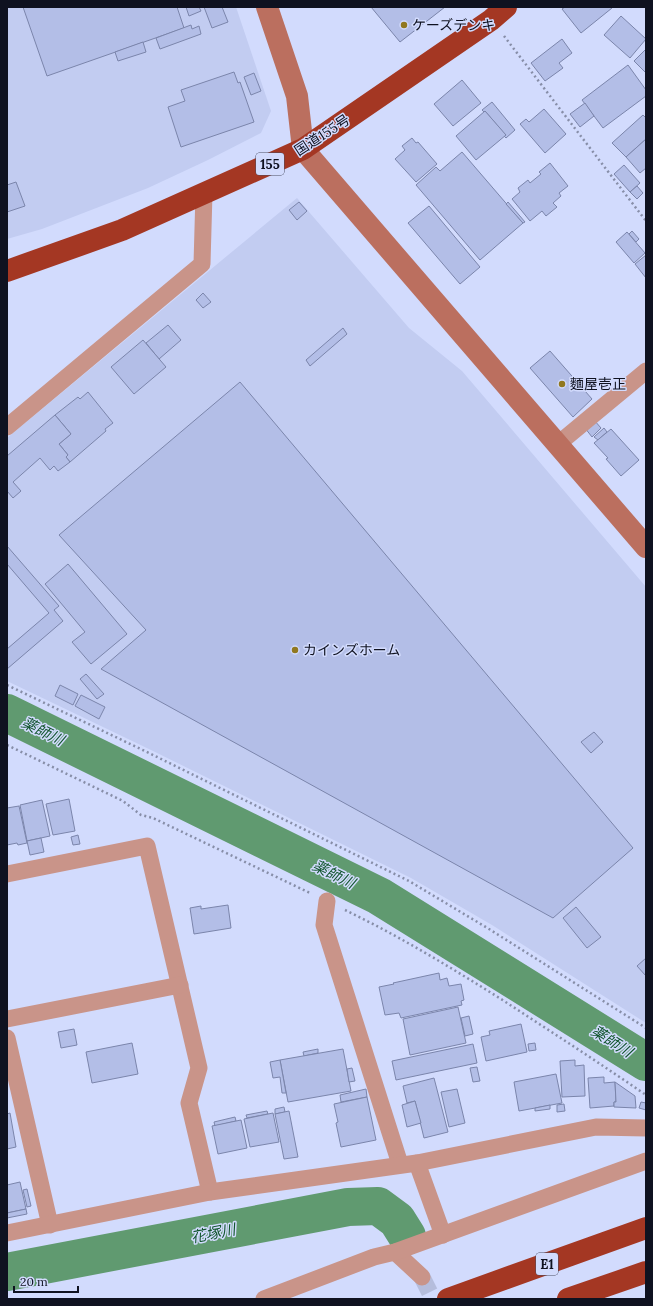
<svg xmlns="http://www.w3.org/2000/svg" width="653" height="1306" viewBox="0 0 653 1306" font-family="Lora,'Noto Sans JP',serif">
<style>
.built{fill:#c2ccf1}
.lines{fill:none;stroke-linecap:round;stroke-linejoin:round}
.river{stroke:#609a70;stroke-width:38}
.building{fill:#b3bee7;stroke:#7b85ab}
.street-tunnel{stroke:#b5bddc;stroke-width:17;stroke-dasharray:17 8;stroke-linecap:butt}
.path{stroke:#878ea8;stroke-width:2.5;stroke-dasharray:2 3;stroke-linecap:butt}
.street{stroke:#c99489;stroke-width:17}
.secondary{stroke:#bb6f5f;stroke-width:22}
.highway{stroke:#a43723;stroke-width:22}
.poi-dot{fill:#91781f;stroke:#d2dbfd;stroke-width:1.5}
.labels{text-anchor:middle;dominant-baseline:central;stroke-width:3;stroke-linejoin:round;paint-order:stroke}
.shield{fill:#d2dbfd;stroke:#4a4e62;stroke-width:1}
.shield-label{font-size:13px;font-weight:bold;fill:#0f1220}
.poi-label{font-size:14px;fill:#0f1220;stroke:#d2dbfd;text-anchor:start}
.street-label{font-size:14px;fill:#0f1220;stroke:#d2dbfd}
.water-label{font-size:15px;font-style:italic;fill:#11552d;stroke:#d2dbfd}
</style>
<rect width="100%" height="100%" fill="#d2dbfd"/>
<!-- built -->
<g class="built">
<polygon points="7,7 236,7 271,111 261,133 208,160 148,188 42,229 7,239"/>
<polygon points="297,198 409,328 462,371 646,587 646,1023 492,925 411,878 151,750 7,681 7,438"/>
</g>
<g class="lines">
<!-- river -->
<g class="river">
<polyline points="7,713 379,896 646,1062"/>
<polyline points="7,1272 348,1207 378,1206 397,1220 407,1236"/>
</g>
</g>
<!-- building -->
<g class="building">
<polygon points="23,7 177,7 184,28 47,76"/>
<polygon points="186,7 199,7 201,11 189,16"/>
<polygon points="204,7 222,7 228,22 212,28"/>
<polygon points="371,7 445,7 400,42"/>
<polygon points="565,7 611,7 612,8 581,33 562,9"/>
<polygon points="621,16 646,39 630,58 604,35"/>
<polygon points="191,25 192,29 199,26 201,34 160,49 156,38"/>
<polygon points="562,39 572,53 559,63 563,68 545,81 531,63"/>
<polygon points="143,42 146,52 118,61 115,52"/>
<polygon points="646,49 646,73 634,61"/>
<polygon points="628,65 646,90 646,96 603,128 582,100"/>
<polygon points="234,72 238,83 240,82 254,122 181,147 168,107 185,101 181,90"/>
<polygon points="254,73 261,91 251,95 244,77"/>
<polygon points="462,80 481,103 453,126 434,104"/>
<polygon points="492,102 515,130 506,138 504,136 506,135 502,131 485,111 484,112 482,110"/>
<polygon points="585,103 594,116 580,127 570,114"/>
<polygon points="544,109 566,134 545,153 520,124 526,119 529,122"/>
<polygon points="485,111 506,135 476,160 456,136"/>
<polygon points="643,115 646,118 646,139 626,157 612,143"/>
<polygon points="412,138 416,143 418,142 437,164 416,182 395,159 405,150 402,146"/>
<polygon points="646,139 646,168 640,173 626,157"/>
<polygon points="462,152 523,223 480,260 416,185 436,167 440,171"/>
<polygon points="550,163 568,186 559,193 561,196 553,203 557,207 546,216 542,211 530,221 512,199 520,192 518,188 528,180 530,183 541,174 539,172"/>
<polygon points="624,165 640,183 630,192 614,174"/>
<polygon points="16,182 25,206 7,212 7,185"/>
<polygon points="637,186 643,193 637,199 630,192"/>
<polygon points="299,202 307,211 297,220 289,210"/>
<polygon points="508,202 525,222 523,223 506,204"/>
<polygon points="429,206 480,267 460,284 408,223"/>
<polygon points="632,231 639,239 636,242 629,234"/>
<polygon points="627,232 645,253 634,263 616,242"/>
<polygon points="646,255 646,278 635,264"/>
<polygon points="203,293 211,302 203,308 196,300"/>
<polygon points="168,325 181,340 159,359 146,343"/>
<polygon points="343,328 347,334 310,366 306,360"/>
<polygon points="143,340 166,367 134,394 111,367"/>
<polygon points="550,351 592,399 573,417 530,368"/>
<polygon points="240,382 633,848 553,918 101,669 146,630 59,535"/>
<polygon points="88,392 113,423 105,429 106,431 70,462 66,457 68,455 59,444 71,434 55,415 78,397 80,399"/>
<polygon points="55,415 71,434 59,444 68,455 66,457 70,462 58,471 54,466 50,470 40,458 13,482 21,491 13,498 7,491 7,456"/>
<polygon points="594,420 601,428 592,437 585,428"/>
<polygon points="604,428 607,432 598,440 594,437"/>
<polygon points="611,429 639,460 621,476 606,459 608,458 594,443"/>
<polygon points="7,546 59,606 54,610 63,621 7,669 7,649 49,613 7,564"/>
<polygon points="68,564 127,634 91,664 72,642 85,632 45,584"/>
<polygon points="86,674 104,694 97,699 80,679"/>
<polygon points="60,685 78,694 73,705 55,696"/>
<polygon points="81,695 105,707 99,719 75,706"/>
<polygon points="594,732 603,742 591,753 581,742"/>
<polygon points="69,799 75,831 53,835 46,804"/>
<polygon points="42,800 50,836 27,841 20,805"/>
<polygon points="19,806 27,843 18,845 17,843 7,845 7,808"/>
<polygon points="78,835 80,844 73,845 71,837"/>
<polygon points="41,838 44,852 30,855 27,841"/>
<polygon points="228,905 231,928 194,934 190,908 201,906 201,909"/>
<polygon points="576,907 601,937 587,948 563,918"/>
<polygon points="646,958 646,976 637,966"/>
<polygon points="439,973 440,980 447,978 449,986 461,984 464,1000 461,1001 462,1005 401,1018 399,1013 385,1015 379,987 394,984 393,983"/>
<polygon points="458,1007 466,1043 410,1055 403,1019"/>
<polygon points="469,1016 473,1034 465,1036 461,1018"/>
<polygon points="521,1024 527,1052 486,1061 481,1037 490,1035 489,1031"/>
<polygon points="74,1029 77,1045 61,1048 58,1032"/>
<polygon points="132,1043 138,1074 92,1083 86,1052"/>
<polygon points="535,1043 536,1050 529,1051 528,1044"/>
<polygon points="473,1044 477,1063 396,1080 392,1061"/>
<polygon points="318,1049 318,1053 304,1056 303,1052"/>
<polygon points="343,1049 351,1091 288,1102 280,1060"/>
<polygon points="280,1060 286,1093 282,1093 280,1077 273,1078 270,1062"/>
<polygon points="575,1060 575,1066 584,1065 585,1096 562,1097 560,1061"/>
<polygon points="477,1067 480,1081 473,1082 470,1068"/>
<polygon points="352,1068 355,1081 349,1082 347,1069"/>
<polygon points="556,1074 562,1103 519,1111 514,1082"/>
<polygon points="604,1077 604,1083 615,1082 616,1102 614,1102 614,1106 590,1108 588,1078"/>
<polygon points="434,1078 448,1132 424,1138 415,1101 407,1103 403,1086"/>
<polygon points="615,1082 635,1096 636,1108 614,1107 614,1102 616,1102"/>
<polygon points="366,1089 367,1097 341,1102 340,1095"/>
<polygon points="457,1089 465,1123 449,1127 441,1092"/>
<polygon points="367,1097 376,1140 341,1147 336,1123 338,1122 334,1104"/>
<polygon points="415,1101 421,1123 407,1127 402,1105"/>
<polygon points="641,1102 646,1103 646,1110 639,1108"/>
<polygon points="564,1104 565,1111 557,1112 557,1105"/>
<polygon points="550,1105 550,1109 535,1111 535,1108"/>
<polygon points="284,1107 285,1112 275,1114 275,1109"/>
<polygon points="267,1111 268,1114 247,1118 246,1115"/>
<polygon points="289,1111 298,1157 284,1159 275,1114"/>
<polygon points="10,1113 16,1147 7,1149 7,1114"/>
<polygon points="273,1113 279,1142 250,1147 244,1119"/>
<polygon points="235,1117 236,1121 215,1126 214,1122"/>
<polygon points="241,1120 247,1148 218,1154 212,1126"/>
<polygon points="20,1182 26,1209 7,1213 7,1185"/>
<polygon points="27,1189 31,1206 27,1207 23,1190"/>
<polygon points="26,1209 27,1214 7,1218 7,1213"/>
</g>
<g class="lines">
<!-- street-tunnel -->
<polyline class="street-tunnel" points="422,1277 433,1299"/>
<!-- path -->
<g class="path">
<polyline points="504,36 646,221"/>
<polyline points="7,685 149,753 409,881 489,929 646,1028"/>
<polyline points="7,745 123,801 141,815 153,818 310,893"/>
<path d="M345 910C399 936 450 967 501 999 550 1031 598 1062 646 1095"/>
</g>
<!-- street -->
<g class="street">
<polyline points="7,427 202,264 204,193"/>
<polyline points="558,444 646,371"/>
<polyline points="7,874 147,846 199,1068 189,1103 210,1192"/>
<polyline points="327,901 324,925 400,1164"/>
<polyline points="7,1019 180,985"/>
<polyline points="7,1038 50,1225"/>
<polyline points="417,1163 443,1235"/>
<polyline points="7,1233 210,1192 417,1163 596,1127 646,1128"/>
<polyline points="395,1252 422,1277"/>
<polyline points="264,1299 374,1257 395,1252 646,1161"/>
</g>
<!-- secondary -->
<polyline class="secondary" points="267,7 297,96 303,149 646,547"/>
<!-- highway -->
<g class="highway">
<polyline points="7,271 122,230 303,149 491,20 506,7"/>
<polyline points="448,1299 646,1228"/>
<polyline points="568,1299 646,1272"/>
</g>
</g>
<!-- markers -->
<g class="poi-dot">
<circle cx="404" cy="25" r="4"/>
<circle cx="562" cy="384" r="4"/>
<circle cx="295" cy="650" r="4"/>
</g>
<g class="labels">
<!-- shield labels -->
<g class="shield">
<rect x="256" y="153" width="28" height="22" rx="3"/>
<rect x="536" y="1253" width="22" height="22" rx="3"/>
</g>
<g class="shield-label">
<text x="270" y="164">155</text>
<text x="547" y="1264">E1</text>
</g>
<!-- poi labels -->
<g class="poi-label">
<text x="412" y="25">ケーズデンキ</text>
<text x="570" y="384">麵屋壱正</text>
<text x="303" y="650">カインズホーム</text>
</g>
<!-- street labels -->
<g class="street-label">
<text transform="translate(322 135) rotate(-33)">国道155号</text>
</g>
<!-- water labels -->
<g class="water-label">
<text transform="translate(43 731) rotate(26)">薬師川</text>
<text transform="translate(334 874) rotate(26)">薬師川</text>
<text transform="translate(612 1041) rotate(32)">薬師川</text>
<text transform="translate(213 1233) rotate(-11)">花塚川</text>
</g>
</g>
<!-- border -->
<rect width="653" height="1306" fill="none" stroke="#0f1220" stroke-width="16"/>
<!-- scale -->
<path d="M14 1286v6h64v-6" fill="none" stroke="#0f1220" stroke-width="2"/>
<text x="20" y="1286" font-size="12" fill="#0f1220" stroke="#d2dbfd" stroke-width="3" paint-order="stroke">20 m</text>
</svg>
